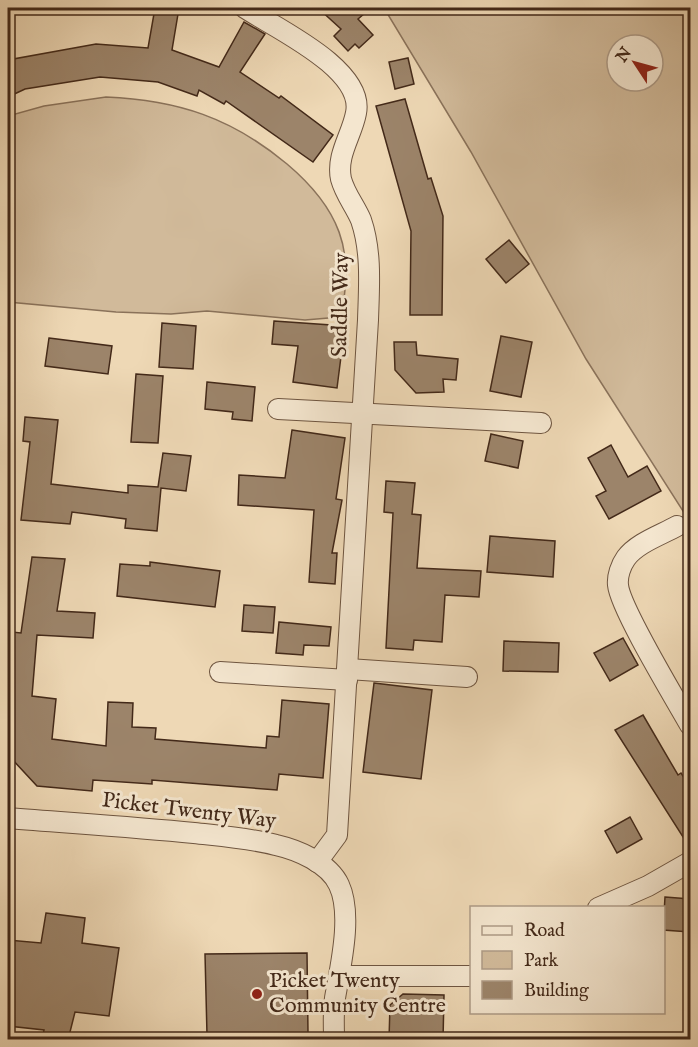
<svg xmlns="http://www.w3.org/2000/svg" width="698" height="1047" viewBox="0 0 698 1047" font-family="'IM FELL English',serif">
<style>
.green{fill:#d1ba9a;stroke:#8a725a;stroke-width:1.5;fill-rule:evenodd}
.building{fill:#9c846a;stroke:#432919;stroke-width:1.5}
.lines{fill:none;stroke-linecap:round;stroke-linejoin:round}
.street-casing{stroke:#6e5540;stroke-width:22}
.street{stroke:#f4e6cf;stroke-width:20}
.poi-dot{fill:#8f2418;stroke:#f4e6cf;stroke-width:2}
.labels{text-anchor:middle;dominant-baseline:central;stroke-width:6;stroke-linejoin:round;paint-order:stroke}
.street-label{font-size:22px;fill:#432919;stroke:#f4e6cf}
.poi-label{font-size:22px;fill:#432919;stroke:#f4e6cf;text-anchor:start}
</style>
<rect width="100%" height="100%" fill="#eed8b5"/>
<filter id="stains"><feTurbulence type="fractalNoise" baseFrequency=".00333" numOctaves="4"/><feColorMatrix values="0 0 0 0 .2 0 0 0 0 .09 0 0 0 0 .02 0 0 0 .5 -.17"/></filter>
<radialGradient id="worn" r=".72"><stop offset=".6" stop-color="#630" stop-opacity="0"/><stop offset="1" stop-color="#630" stop-opacity=".3"/></radialGradient>
<!-- green -->
<g class="green">
<path d="M384 8H690V522L586 359 471 152ZM617 45H653V81H617Z"/>
<path d="M106 97C178 100 232 118 287 164 338 207 357 251 340 317L305 320 207 311 171 314 116 312 8 302V116L44 106Z"/>
</g>
<!-- building -->
<g class="building">
<polygon points="155,8 179,8 172,50 219,67 244,22 265,34 240,72 279,98 281,96 333,135 313,162 226,101 224,104 199,90 197,96 158,82 100,77 25,89 8,97 8,60 96,44 148,48"/>
<polygon points="318,8 371,8 358,19 373,35 359,48 355,44 348,51 334,36 341,29"/>
<polygon points="408,58 414,84 395,89 389,62"/>
<polygon points="405,99 428,179 431,178 443,216 442,315 410,315 411,231 376,106"/>
<polygon points="509,240 529,264 506,283 486,259"/>
<polygon points="274,321 331,325 330,331 344,333 337,388 293,382 298,346 272,344"/>
<polygon points="162,323 196,326 193,369 159,367"/>
<polygon points="501,336 532,342 521,397 490,391"/>
<polygon points="49,338 112,346 108,374 45,366"/>
<polygon points="394,342 416,342 417,355 458,359 456,380 443,379 444,392 416,393 395,370"/>
<polygon points="136,374 163,376 158,443 131,442"/>
<polygon points="207,382 255,387 252,421 232,419 233,412 205,409"/>
<polygon points="25,417 58,420 51,484 128,493 128,485 158,487 163,453 191,456 186,491 161,488 157,531 125,528 126,519 72,512 70,524 21,520 30,442 23,441"/>
<polygon points="292,430 345,438 336,499 342,500 332,553 337,553 335,584 309,582 314,510 238,505 239,475 285,478"/>
<polygon points="491,434 523,441 518,468 485,461"/>
<polygon points="611,445 628,477 647,466 661,491 609,519 596,496 606,491 588,458"/>
<polygon points="386,481 415,483 412,514 421,515 417,568 481,571 479,597 445,595 442,642 414,640 413,650 386,648 393,513 384,512"/>
<polygon points="490,536 555,541 553,577 487,572"/>
<polygon points="32,557 65,559 57,611 95,613 93,638 37,635 32,696 56,699 52,739 106,746 108,702 133,703 132,727 156,728 155,739 266,748 267,736 279,737 282,700 329,704 323,778 279,774 277,790 152,780 152,784 93,780 92,791 37,786 11,758 8,731 13,677 8,677 12,632 21,633"/>
<polygon points="150,562 220,571 215,607 117,596 120,564 150,566"/>
<polygon points="244,605 275,607 273,633 242,631"/>
<polygon points="279,622 331,627 329,646 304,645 303,655 276,653"/>
<polygon points="623,638 638,665 610,681 594,653"/>
<polygon points="504,641 559,643 558,672 503,671"/>
<polygon points="374,683 432,690 421,779 363,772"/>
<polygon points="643,715 678,775 681,773 690,787 690,848 615,730"/>
<polygon points="630,817 642,839 617,853 605,831"/>
<polygon points="665,897 690,899 690,932 663,930"/>
<polygon points="46,913 85,918 82,943 119,948 109,1016 75,1012 68,1040 42,1040 44,1030 8,1026 8,940 41,943"/>
<polygon points="307,953 308,1033 207,1035 205,954"/>
<polygon points="403,994 444,995 443,1040 389,1040 390,1005"/>
</g>
<g class="lines">
<defs>
<g id="street">
<path d="M245 8C275 28 365 69 356 113 352 135 336 155 341 179 345 194 355 206 361 220 372 252 369 287 368 320L337 835 317 862"/>
<polyline points="278,409 541,423"/>
<path d="M677 526C661 535 637 543 626 558 621 565 617 576 618 585 620 608 676 700 690 725"/>
<polyline points="348,669 467,677"/>
<polyline points="220,672 347,680"/>
<path d="M8 818C70 823 132 827 194 833 221 836 249 838 276 845 298 850 329 863 339 885 353 915 340 968 335 998 333 1012 334 1026 334 1040"/>
<polyline points="598,908 648,886 690,862"/>
<polyline points="340,976 472,976"/>
</g>
</defs>
<!-- street casing -->
<use href="#street" class="street-casing"/>
<!-- street -->
<use href="#street" class="street"/>
</g>
<!-- markers -->
<circle class="poi-dot" cx="257" cy="994" r="6"/>
<g class="labels">
<!-- street labels -->
<g class="street-label">
<text transform="translate(341 305) rotate(-89)">Saddle Way</text>
<text transform="translate(189 811) rotate(7)">Picket Twenty Way</text>
</g>
<!-- poi labels -->
<g class="poi-label">
<text x="269" y="981">Picket Twenty<tspan x="269" dy="25">Community Centre</tspan></text>
</g>
</g>
<!-- margin -->
<rect width="698" height="1047" fill="none" stroke="#eed8b5" stroke-width="30"/>
<rect x="9" y="9" width="680" height="1029" fill="none" stroke="#432919" stroke-width="3"/>
<rect x="15" y="15" width="668" height="1017" fill="none" stroke="#432919" stroke-width="1.5"/>
<!-- legend -->
<rect x="470" y="906" width="195" height="108" fill="#f4e6cf" stroke="#ad9a86" stroke-width="1.5"/>
<rect x="482" y="926" width="30" height="9" fill="#f4e6cf" stroke="#ad9a86" stroke-width="1.5"/>
<text x="524" y="936" font-size="18" fill="#432919">Road</text>
<rect x="482" y="951" width="30" height="18" fill="#d1ba9a" stroke="#ad9a86" stroke-width="1.5"/>
<text x="524" y="966" font-size="18" fill="#432919">Park</text>
<rect x="482" y="981" width="30" height="18" fill="#9c846a" stroke="#ad9a86" stroke-width="1.5"/>
<text x="524" y="996" font-size="18" fill="#432919">Building</text>
<!-- north arrow -->
<g transform="translate(635 63) rotate(306)"><circle r="28" fill="#f4e6cf" stroke="#ad9a86" stroke-width="1.5"/>
<path d="M0-4.5L10 22L0 15L-10 22Z" fill="#8f2418"/>
<text y="-9" font-size="16" font-weight="bold" text-anchor="middle" fill="#432919">N</text>
</g>
<rect width="100%" height="100%" filter="url(#stains)"/>
<rect width="100%" height="100%" fill="url(#worn)"/>
</svg>
